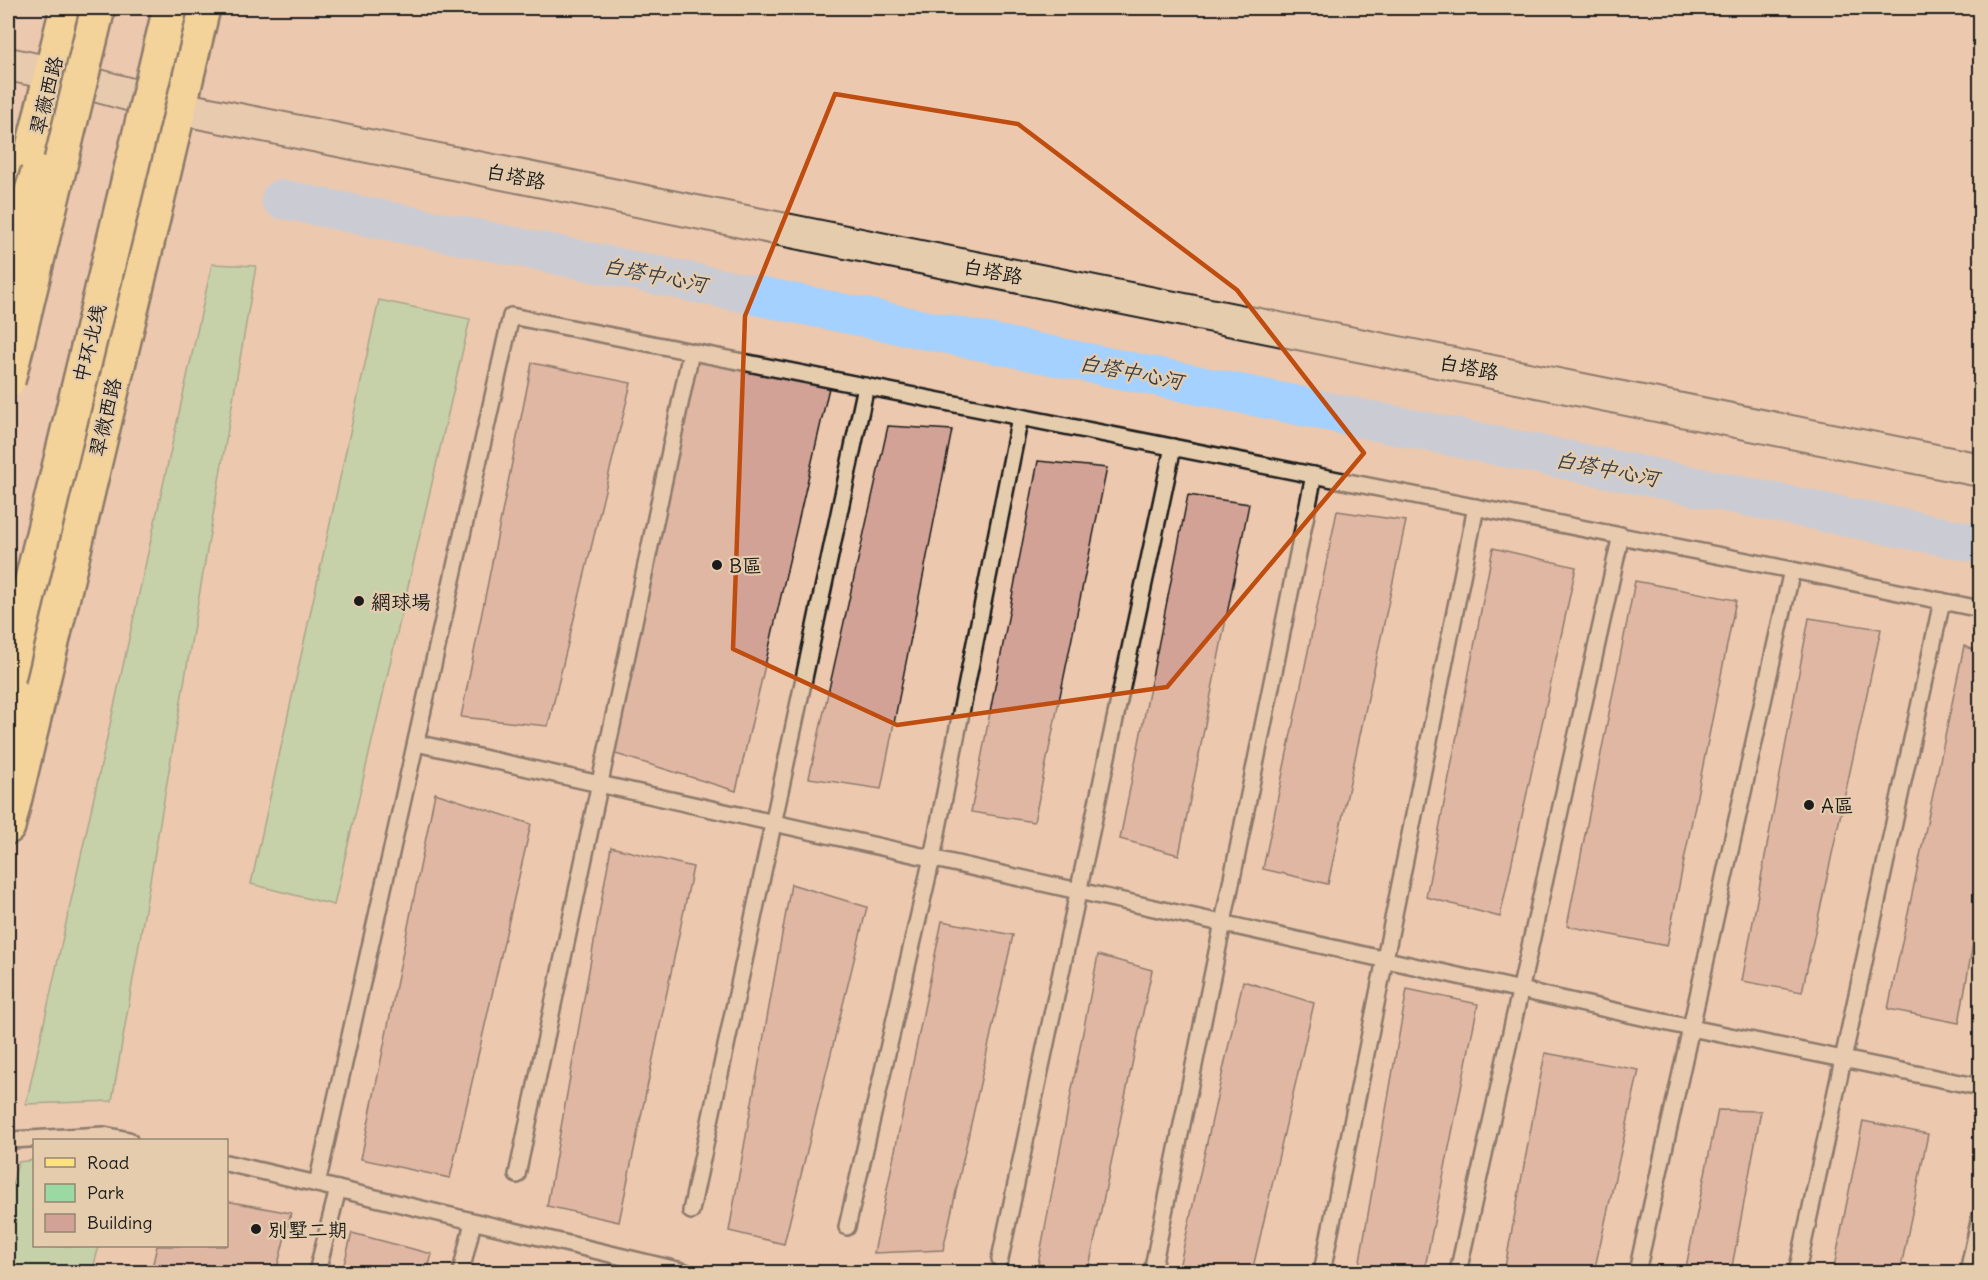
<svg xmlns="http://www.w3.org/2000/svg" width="1988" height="1280" viewBox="0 0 1988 1280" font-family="Delius,'LXGW WenKai TC',sans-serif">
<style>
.green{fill:#9adaa2;stroke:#5b7b5f;stroke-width:1.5}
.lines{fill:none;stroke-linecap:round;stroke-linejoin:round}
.canal{stroke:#a4d1ff;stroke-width:39}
.building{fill:#d2a296;stroke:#1c1c1c;stroke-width:1.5}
.service-casing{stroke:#1c1c1c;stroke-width:20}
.minor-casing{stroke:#1c1c1c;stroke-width:36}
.primary-casing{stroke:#1c1c1c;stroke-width:38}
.trunk-casing{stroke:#1c1c1c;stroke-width:38}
.service{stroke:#e5ccad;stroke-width:15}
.minor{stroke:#e5ccad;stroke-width:32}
.primary{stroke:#fde080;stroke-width:33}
.trunk{stroke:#fde080;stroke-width:33}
.trunk-bridge-casing{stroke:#1c1c1c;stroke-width:38;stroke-linecap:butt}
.trunk-bridge{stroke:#fde080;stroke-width:33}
.marked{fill:none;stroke:#bf4d0f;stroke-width:4.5;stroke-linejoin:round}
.poi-dot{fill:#1c1c1c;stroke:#e5ccad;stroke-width:2}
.labels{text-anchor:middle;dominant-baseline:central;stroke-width:4.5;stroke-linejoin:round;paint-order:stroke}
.street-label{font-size:20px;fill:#1c1c1c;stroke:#e5ccad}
.poi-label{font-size:20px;fill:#1c1c1c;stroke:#e5ccad;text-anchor:start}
.water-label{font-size:21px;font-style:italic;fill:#374049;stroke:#e5ccad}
</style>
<rect width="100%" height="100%" fill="#ebc8ae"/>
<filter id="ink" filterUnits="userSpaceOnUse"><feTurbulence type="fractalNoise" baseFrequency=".0167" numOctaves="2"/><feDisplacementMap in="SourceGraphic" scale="12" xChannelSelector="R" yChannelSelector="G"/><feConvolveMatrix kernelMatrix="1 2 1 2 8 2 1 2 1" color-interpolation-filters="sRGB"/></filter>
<g filter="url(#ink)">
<!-- green -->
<g class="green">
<polygon points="212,264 256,266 112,1101 26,1104"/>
<polygon points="379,300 470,319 334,905 251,884"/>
<polygon points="34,1160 34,1246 99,1246 92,1272 8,1272 8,1203 18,1162"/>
</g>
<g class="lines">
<!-- canal -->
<polyline class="canal" points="281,199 1980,544"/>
</g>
<!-- building -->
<g class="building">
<polygon points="691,352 831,379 736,791 606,751"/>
<polygon points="532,363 631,383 548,726 461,717"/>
<polygon points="888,426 952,430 881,789 809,778"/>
<polygon points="1038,461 1107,468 1034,822 971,812"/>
<polygon points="1188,495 1249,504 1179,855 1120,839"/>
<polygon points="1337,511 1406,521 1328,884 1263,869"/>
<polygon points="1493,548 1576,567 1500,917 1426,897"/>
<polygon points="1635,581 1736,600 1667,946 1567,926"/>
<polygon points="1809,618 1881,629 1802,992 1742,981"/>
<polygon points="1964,646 1980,652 1980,904 1959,1023 1888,1009"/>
<polygon points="435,793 531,824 450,1178 361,1159"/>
<polygon points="611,847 693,867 619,1222 547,1206"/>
<polygon points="791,884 867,907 784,1244 729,1231"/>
<polygon points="942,921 1013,935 943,1250 874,1253"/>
<polygon points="1098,955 1152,970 1088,1272 1068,1272 1038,1264"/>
<polygon points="1243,981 1314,1003 1252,1272 1178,1272"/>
<polygon points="1407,989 1478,1004 1424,1272 1358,1272"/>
<polygon points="1545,1053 1639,1070 1594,1272 1504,1272"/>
<polygon points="1718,1110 1761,1111 1731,1272 1685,1272"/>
<polygon points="1863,1121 1928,1134 1900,1272 1833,1272"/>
<polygon points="226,1201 291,1213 276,1272 151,1272 157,1246 226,1246"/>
<polygon points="352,1233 432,1254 427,1272 342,1272"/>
<polygon points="492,1268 534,1272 490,1272"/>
</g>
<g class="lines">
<defs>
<g id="service">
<polyline points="416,743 1691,1028 1980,1087"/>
<polyline points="10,1140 104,1135 129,1140"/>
<polyline points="226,1163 317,1184"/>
<polyline points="517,1175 691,352"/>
<polyline points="691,1211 866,386"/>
<polyline points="847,1227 932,858 1020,417"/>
<polyline points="1000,1259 1173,447"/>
<polyline points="317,1272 338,1189"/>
<polyline points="461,1272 473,1222"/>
<polyline points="686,1272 317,1184 511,316 1792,570"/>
<polyline points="1152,1272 1314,475"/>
<polyline points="1322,1272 1476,507"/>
<polyline points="1458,1272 1621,535"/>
<polyline points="1637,1272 1792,570 1980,609"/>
<polyline points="1797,1272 1942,601"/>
<polyline points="1968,1272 1980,1217"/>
</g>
<polyline id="minor" points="8,64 51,73 179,108 1980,470"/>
<g id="primary">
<polyline points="20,201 67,8"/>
<polyline points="8,827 203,8"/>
</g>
<polyline id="trunk" points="8,720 21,651"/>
</defs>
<!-- service casing -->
<use href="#service" class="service-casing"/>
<!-- minor casing -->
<use href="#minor" class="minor-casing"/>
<!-- primary casing -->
<use href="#primary" class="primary-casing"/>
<!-- trunk casing -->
<use href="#trunk" class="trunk-casing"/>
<!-- service -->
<use href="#service" class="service"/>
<!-- minor -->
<use href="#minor" class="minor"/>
<!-- primary -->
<use href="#primary" class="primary"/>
<!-- trunk -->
<use href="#trunk" class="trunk"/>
<defs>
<g id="trunk-bridge">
<polyline points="8,266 38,172"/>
<polyline points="8,381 98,8"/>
<polyline points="8,679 170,8"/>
</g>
</defs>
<!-- trunk-bridge casing -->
<use href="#trunk-bridge" class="trunk-bridge-casing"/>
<!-- trunk-bridge -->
<use href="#trunk-bridge" class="trunk-bridge"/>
</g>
</g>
<!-- marked area -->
<path d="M0 0H1988V1280H0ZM835 94 1018 124 1237 290 1364 453 1167 687 897 725 733 649 745 316Z" fill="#ebc8ae" fill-opacity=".55" fill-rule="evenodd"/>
<path class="marked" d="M835 94 1018 124 1237 290 1364 453 1167 687 897 725 733 649 745 316Z"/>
<!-- markers -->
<g class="poi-dot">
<circle cx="717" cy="565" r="6"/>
<circle cx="359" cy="601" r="6"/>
<circle cx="1809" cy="805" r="6"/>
<circle cx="256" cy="1229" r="6"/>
</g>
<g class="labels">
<!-- street labels -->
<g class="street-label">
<text transform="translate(46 95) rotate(-76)">翠薇西路</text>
<text transform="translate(516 176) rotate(11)">白塔路</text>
<text transform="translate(993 271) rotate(11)">白塔路</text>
<text transform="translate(89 343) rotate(-76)">中环北线</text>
<text transform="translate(1469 367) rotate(11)">白塔路</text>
<text transform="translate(105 417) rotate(-77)">翠微西路</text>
</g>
<!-- poi labels -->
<g class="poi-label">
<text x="729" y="565">B區</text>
<text x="371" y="601">網球場</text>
<text x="1821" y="805">A區</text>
<text x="268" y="1229">別墅二期</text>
</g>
<!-- water labels -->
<g class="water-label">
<text transform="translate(655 275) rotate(11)">白塔中心河</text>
<text transform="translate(1131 372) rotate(11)">白塔中心河</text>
<text transform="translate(1607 469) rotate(11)">白塔中心河</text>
</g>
</g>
<!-- margin -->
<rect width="1988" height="1280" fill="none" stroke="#e5ccad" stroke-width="30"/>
<rect x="15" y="15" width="1958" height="1250" fill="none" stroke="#1c1c1c" stroke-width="2" filter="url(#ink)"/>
<!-- legend -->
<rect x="33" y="1139" width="195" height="108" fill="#e5ccad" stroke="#958673" stroke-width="1.5"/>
<rect x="45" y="1158" width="30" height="9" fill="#fde080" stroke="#958673" stroke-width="1.5"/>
<text x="87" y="1169" font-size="18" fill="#1c1c1c">Road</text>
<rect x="45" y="1184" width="30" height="18" fill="#9adaa2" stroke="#958673" stroke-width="1.5"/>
<text x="87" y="1199" font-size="18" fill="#1c1c1c">Park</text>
<rect x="45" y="1214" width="30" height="18" fill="#d2a296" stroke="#958673" stroke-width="1.5"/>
<text x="87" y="1229" font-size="18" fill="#1c1c1c">Building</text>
</svg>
